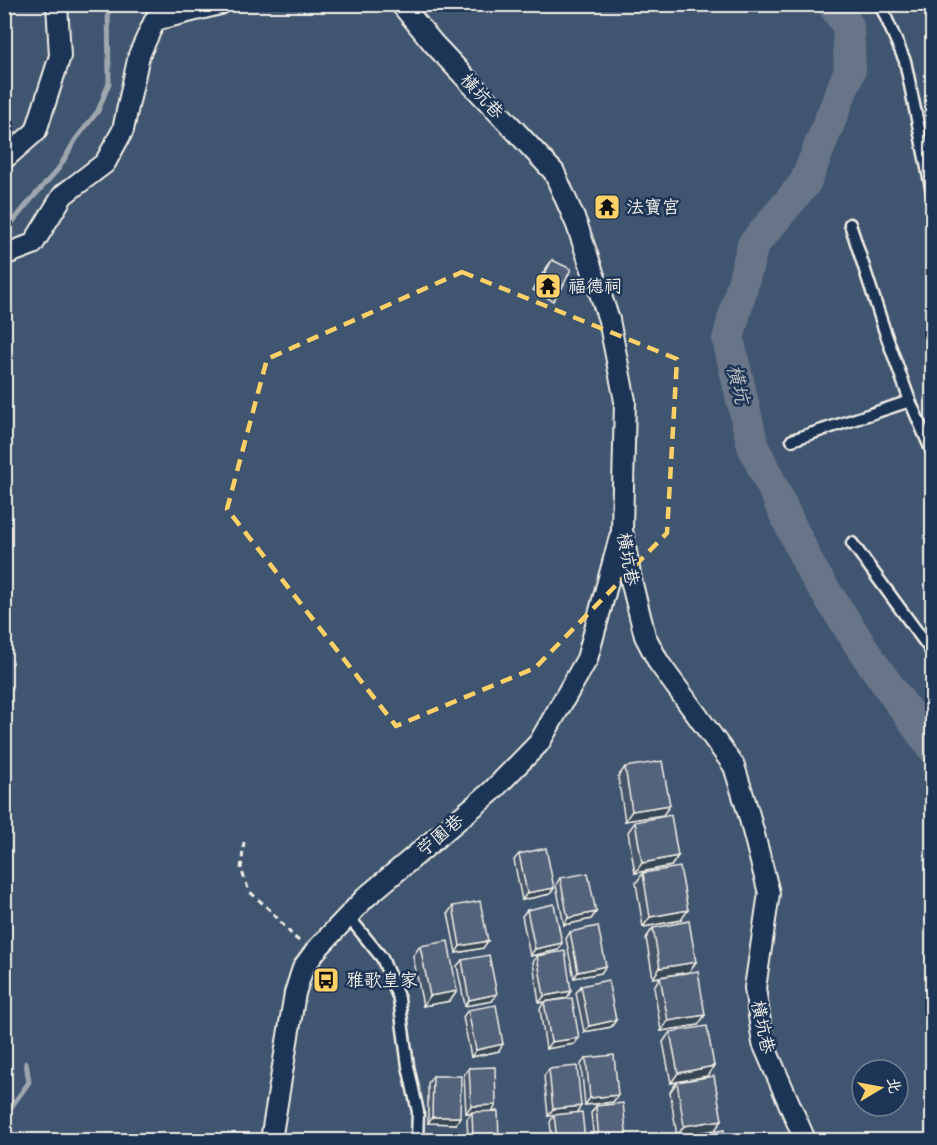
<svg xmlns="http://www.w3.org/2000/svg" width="937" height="1145" viewBox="0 0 937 1145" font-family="Sriracha,'LXGW WenKai TC',sans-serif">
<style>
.green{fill:#40546f;stroke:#9aa2ac;stroke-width:1.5;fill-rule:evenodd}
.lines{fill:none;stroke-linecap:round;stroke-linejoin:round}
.stream{stroke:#9fa7ae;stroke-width:5}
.river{stroke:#677588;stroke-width:32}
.service-casing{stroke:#f4f1e8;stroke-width:15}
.minor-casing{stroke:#f4f1e8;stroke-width:24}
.path{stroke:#f4f1e8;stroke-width:3;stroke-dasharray:6 4.5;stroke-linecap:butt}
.service{stroke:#1d3557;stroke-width:10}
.minor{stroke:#1d3557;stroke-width:20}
.wall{fill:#47566a;stroke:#f4f1e8;stroke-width:1.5}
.shaded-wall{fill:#394656;stroke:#f4f1e8;stroke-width:1.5}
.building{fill:#52647b;stroke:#f4f1e8;stroke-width:1.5}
.marked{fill:none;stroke:#ffd166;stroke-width:4.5;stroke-dasharray:12 8;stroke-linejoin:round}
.labels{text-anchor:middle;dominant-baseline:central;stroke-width:5;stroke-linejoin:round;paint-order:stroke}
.street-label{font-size:18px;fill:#f4f1e8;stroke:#1d3557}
.poi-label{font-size:18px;fill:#f4f1e8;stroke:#1d3557;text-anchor:start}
.water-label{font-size:20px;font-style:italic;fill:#bcbfc2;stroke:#1d3557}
</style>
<rect width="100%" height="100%" fill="#263d5d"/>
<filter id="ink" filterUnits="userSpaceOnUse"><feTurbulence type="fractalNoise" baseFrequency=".0167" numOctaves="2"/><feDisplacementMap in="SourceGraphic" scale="12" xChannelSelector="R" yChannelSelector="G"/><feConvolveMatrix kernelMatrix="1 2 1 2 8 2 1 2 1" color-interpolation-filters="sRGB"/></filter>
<g filter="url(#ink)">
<!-- green -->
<path class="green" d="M5 5H932V1140H5ZM862 1070H898V1106H862Z"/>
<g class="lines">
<!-- stream -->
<g class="stream">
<polyline points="4,230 7,229 28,203 59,168 76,139 98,111 109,83 108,4"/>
<polyline points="4,1117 29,1082 26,1063"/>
</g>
<!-- river -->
<polyline class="river" points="833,4 848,26 850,70 805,183 753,245 728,339 753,446 811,569 872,663 932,747"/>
<defs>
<g id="service">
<polyline points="880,4 905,61 932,192"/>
<polyline points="850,224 885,332 910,401 932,452"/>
<polyline points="792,440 910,401"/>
<polyline points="852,543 932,652"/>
<polyline points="348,916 382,958 399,999 408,1066 418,1112 417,1140"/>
</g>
<g id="minor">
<polyline points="401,4 433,43 554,172 577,225 609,320 625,401 622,530 631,580 645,636 659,663 734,766 749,815 769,893 755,988 763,1043 805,1140"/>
<polyline points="4,159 36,131 60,56 57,4"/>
<polyline points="4,255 33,244 63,195 105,163 123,130 139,55 155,20 220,4"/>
<polyline points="271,1140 295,993 303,968 317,949 366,897 491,792 539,743 587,659 620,537"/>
</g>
</defs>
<!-- service casing -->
<use href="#service" class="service-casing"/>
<!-- minor casing -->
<use href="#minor" class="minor-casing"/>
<!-- path -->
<polyline class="path" points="244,842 241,869 249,891 270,910 293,936 299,941"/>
<!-- service -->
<use href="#service" class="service"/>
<!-- minor -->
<use href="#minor" class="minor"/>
</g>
<!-- wall -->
<g class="wall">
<polygon points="552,260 562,288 553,301 533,290 543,273"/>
<polygon points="625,767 663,815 625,821 618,777"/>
<polygon points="635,822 678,856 671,866 635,873 628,832"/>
<polygon points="519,854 554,888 550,894 522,900 514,860"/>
<polygon points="643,873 681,920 643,927 636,883"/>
<polygon points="560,878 596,912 591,919 564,925 556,885"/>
<polygon points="453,906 483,948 456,953 448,913"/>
<polygon points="527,910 558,950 530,956 522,916"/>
<polygon points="653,928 689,972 653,978 646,938"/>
<polygon points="570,932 601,973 574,978 566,939"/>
<polygon points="420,946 457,991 450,1001 423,1006 413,956"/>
<polygon points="537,956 567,998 539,1003 533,962"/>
<polygon points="462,960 497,994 492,1001 465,1006 457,966"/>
<polygon points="660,977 698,1025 661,1031 654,987"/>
<polygon points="581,986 616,1020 611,1027 584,1032 576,993"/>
<polygon points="544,1002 579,1038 574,1044 546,1049 540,1009"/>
<polygon points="468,1010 499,1051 471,1057 463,1017"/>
<polygon points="670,1032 714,1066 707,1076 671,1083 663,1042"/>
<polygon points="586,1058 618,1095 613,1102 585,1105 581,1064"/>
<polygon points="469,1068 492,1112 466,1113 464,1075"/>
<polygon points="549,1069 576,1113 585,1140 552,1140 550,1122 554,1115 548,1116 544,1076"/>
<polygon points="433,1076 456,1124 428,1123 428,1083"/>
<polygon points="677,1082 715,1130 677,1136 670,1092"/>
<polygon points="596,1106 627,1140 594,1140 591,1113"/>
<polygon points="472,1112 499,1140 468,1140 467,1119"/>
</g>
<!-- shaded-wall -->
<g class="shaded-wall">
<polygon points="670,805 663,815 625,821 632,811"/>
<polygon points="678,856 671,866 635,873 642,863"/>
<polygon points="554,888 550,894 522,900 527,893"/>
<polygon points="688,910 681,920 643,927 650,917"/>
<polygon points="596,912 591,919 564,925 568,918"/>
<polygon points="488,941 483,948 456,953 460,946"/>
<polygon points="562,943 558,950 530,956 535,949"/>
<polygon points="696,962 689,972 653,978 660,968"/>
<polygon points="606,966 601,973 574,978 578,972"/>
<polygon points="457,991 450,1001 423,1006 430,996"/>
<polygon points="571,991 567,998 539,1003 544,996"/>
<polygon points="497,994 492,1001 465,1006 469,1000"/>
<polygon points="705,1015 698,1025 661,1031 668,1021"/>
<polygon points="616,1020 611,1027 584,1032 589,1026"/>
<polygon points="579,1038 574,1044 546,1049 551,1042"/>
<polygon points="503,1044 499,1051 471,1057 476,1050"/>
<polygon points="714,1066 707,1076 671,1083 678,1073"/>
<polygon points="618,1095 613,1102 585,1105 590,1098"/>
<polygon points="496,1105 492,1112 466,1113 471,1106"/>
<polygon points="581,1106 576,1113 548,1116 553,1109"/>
<polygon points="432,1117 460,1117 456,1124 428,1123"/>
<polygon points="722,1120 715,1130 677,1136 684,1126"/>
</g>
<!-- building -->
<g class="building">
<polygon points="552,260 571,269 562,288 543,277"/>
<polygon points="662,761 670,805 632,811 625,767"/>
<polygon points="671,815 678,856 642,863 635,822"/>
<polygon points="546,848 554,888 527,893 519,854"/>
<polygon points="680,867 688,910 650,917 643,873"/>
<polygon points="588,873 596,912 568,918 560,878"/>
<polygon points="480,901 488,941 460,946 453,906"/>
<polygon points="554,904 562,943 535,949 527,910"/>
<polygon points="689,921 696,962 660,968 653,928"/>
<polygon points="598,926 606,966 578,972 570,932"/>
<polygon points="448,941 457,991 430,996 420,946"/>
<polygon points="565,951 571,991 544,996 537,956"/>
<polygon points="489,955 497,994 469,1000 462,960"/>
<polygon points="698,971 705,1015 668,1021 660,977"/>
<polygon points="608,980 616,1020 589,1026 581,986"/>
<polygon points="572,998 579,1038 551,1042 544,1002"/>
<polygon points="496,1005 503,1044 476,1050 468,1010"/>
<polygon points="707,1026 714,1066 678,1073 670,1032"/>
<polygon points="614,1055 618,1095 590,1098 586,1058"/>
<polygon points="577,1066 581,1106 553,1109 549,1069"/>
<polygon points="495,1067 496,1105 471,1106 469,1068"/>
<polygon points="433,1076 461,1076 460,1117 432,1117"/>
<polygon points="714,1076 722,1120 684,1126 677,1082"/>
<polygon points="623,1103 627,1140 599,1140 596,1106"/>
<polygon points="498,1111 499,1140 473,1140 472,1112"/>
<polygon points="582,1112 585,1140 557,1140 554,1115"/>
<polygon points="724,1130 725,1140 688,1140 687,1137"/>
<polygon points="436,1135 465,1135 464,1140 436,1140"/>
</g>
</g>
<!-- marked area -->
<path class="marked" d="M462 272 677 359 667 533 535 668 396 726 227 509 267 359Z"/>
<!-- icons -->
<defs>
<symbol id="temple-square" viewBox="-11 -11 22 22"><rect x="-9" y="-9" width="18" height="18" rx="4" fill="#ffd166" stroke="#1d3557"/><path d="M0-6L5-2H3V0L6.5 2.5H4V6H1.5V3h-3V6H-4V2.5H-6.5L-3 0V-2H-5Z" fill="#111"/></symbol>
<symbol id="bus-square" viewBox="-11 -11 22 22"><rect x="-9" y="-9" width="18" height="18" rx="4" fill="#ffd166" stroke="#1d3557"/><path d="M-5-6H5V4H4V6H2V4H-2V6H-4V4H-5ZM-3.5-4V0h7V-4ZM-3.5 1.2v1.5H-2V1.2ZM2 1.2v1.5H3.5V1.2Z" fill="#111"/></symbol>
</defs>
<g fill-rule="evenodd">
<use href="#temple-square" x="592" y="192" width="30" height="30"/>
<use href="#temple-square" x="533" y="271" width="30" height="30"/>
<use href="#bus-square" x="311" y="965" width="30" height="30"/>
</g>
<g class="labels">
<!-- street labels -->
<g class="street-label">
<text transform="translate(482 96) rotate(47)">橫坑巷</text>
<text transform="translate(628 559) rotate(80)">橫坑巷</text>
<text transform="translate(440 835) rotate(-40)">苧園巷</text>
<text transform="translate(763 1027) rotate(78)">橫坑巷</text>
</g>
<!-- poi labels -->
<g class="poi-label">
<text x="626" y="207">法寶宮</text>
<text x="568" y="286">福德祠</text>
<text x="346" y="980">雅歌皇家</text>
</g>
<!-- water labels -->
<g class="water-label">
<text transform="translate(738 384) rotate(77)">橫坑</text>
</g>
</g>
<!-- margin -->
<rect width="937" height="1145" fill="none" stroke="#1d3557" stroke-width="24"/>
<rect x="12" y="12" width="913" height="1121" fill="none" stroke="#f4f1e8" stroke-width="2" filter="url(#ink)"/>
<!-- north arrow -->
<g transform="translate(880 1088) rotate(80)"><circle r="28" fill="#1d3557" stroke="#738091" stroke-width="1.5"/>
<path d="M0-4.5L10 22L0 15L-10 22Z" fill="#ffd166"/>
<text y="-9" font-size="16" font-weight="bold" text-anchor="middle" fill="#f4f1e8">北</text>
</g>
</svg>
